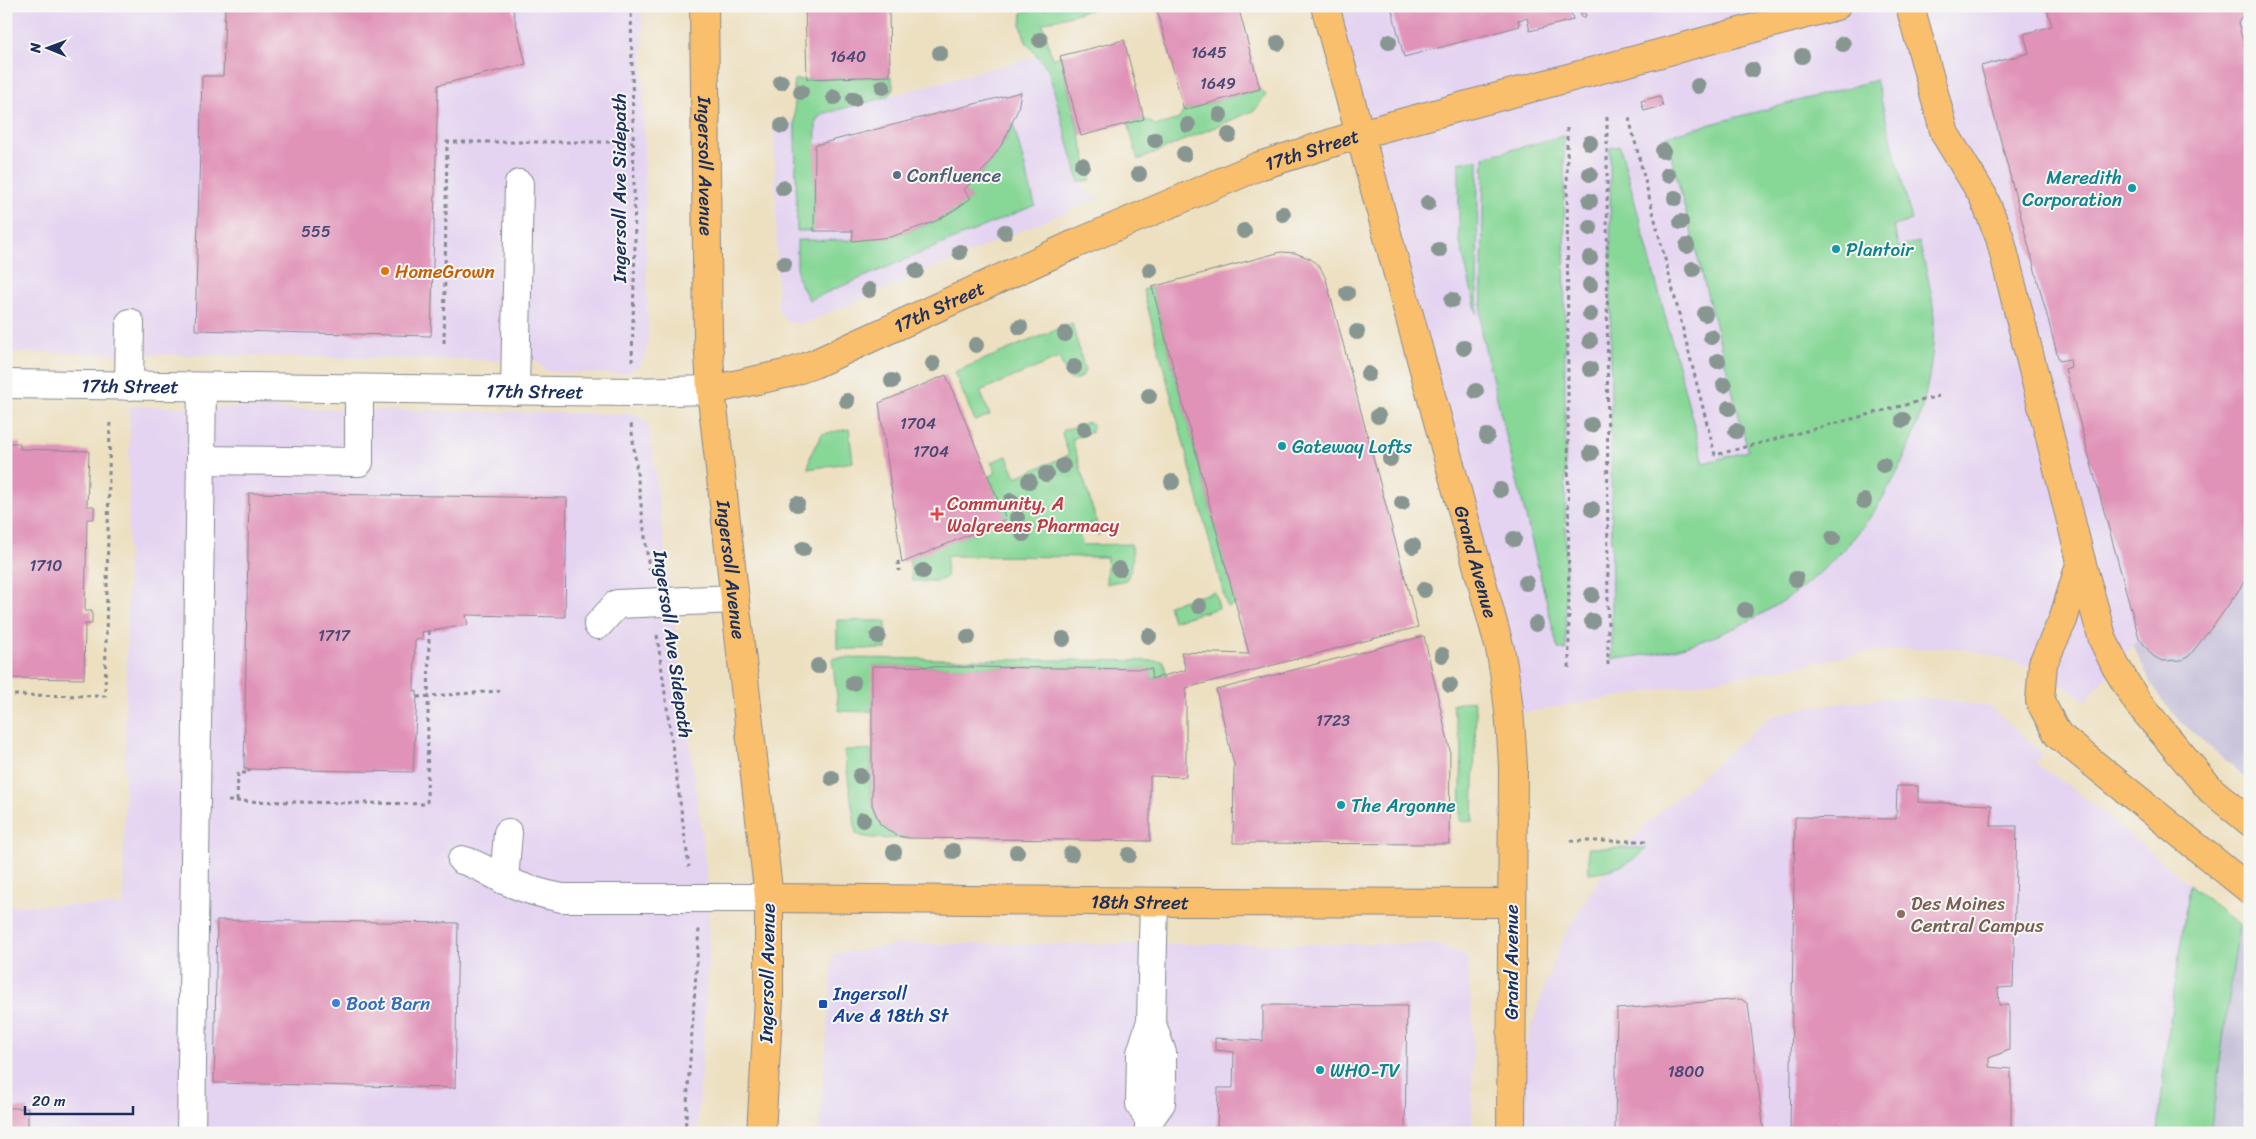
<svg xmlns="http://www.w3.org/2000/svg" width="2256" height="1139" viewBox="0 0 2256 1139" font-family="Sriracha,sans-serif">
<style>
.built{fill:#e4d3f1}
.industrial{fill:#c6c0d9}
.green{fill:#87d797;stroke:#51837a}
.building{fill:#e092b7}
.lines{fill:none;stroke-linecap:round;stroke-linejoin:round}
.minor-casing{stroke:#848890;stroke-width:30}
.major-casing{stroke:#848890;stroke-width:30}
.path{stroke:#848890;stroke-width:3;stroke-dasharray:4 4;stroke-linecap:butt}
.minor{stroke:#fff;stroke-width:28}
.major{stroke:#f9bf6d;stroke-width:28}
.tree{fill:#889692}
.service-dot{fill:#5c6f8a;stroke:#f6f6f2;stroke-width:2}
.culture-dot{fill:#0f9aa8;stroke:#f6f6f2;stroke-width:2}
.food-dot{fill:#e8710a;stroke:#f6f6f2;stroke-width:2}
.health-dot{fill:#e0444e;stroke:#f6f6f2;stroke-width:2}
.education-dot{fill:#8d6e63;stroke:#f6f6f2;stroke-width:2}
.shop-dot{fill:#3f7fe0;stroke:#f6f6f2;stroke-width:2}
.transit-dot{fill:#1a4fb4;stroke:#f6f6f2;stroke-width:2}
.labels{text-anchor:middle;dominant-baseline:central;stroke-width:4;stroke-linejoin:round;paint-order:stroke}
.number-label{font-size:16px;fill:#4c4874}
.street-label{font-size:19px;fill:#1b2f5e;stroke:#f6f6f2}
.service-label{font-size:19px;fill:#4e5e75;stroke:#f6f6f2;text-anchor:start}
.culture-label{font-size:19px;fill:#0d838f;stroke:#f6f6f2;text-anchor:start}
.food-label{font-size:19px;fill:#c56008;stroke:#f6f6f2;text-anchor:start}
.health-label{font-size:19px;fill:#be3a42;stroke:#f6f6f2;text-anchor:start}
.education-label{font-size:19px;fill:#785e54;stroke:#f6f6f2;text-anchor:start}
.transit-label{font-size:19px;fill:#164399;stroke:#f6f6f2;text-anchor:start}
.shop-label{font-size:19px;fill:#366cbe;stroke:#f6f6f2;text-anchor:start}
</style>
<rect width="100%" height="100%" fill="#f6f6f2"/>
<filter id="ink" filterUnits="userSpaceOnUse"><feTurbulence type="fractalNoise" baseFrequency=".02" numOctaves="2"/><feDisplacementMap in="SourceGraphic" scale="10" xChannelSelector="R" yChannelSelector="G"/><feConvolveMatrix kernelMatrix="1 2 1 2 8 2 1 2 1" color-interpolation-filters="sRGB"/></filter>
<filter id="wash" filterUnits="userSpaceOnUse"><feTurbulence type="fractalNoise" baseFrequency=".0096" numOctaves="4" result="noise"/><feDisplacementMap in="SourceGraphic" scale="20" xChannelSelector="R" yChannelSelector="G"/><feGaussianBlur stdDeviation="1.12" result="paint"/><feColorMatrix in="noise" values="0 0 0 0 0 0 0 0 0 0 0 0 0 0 0 0 0 1.4 0 .05"/><feComposite in="paint" operator="in"/></filter>
<g filter="url(#wash)">
<rect width="100%" height="100%" fill="#ede0c1"/>
<!-- built -->
<g class="built">
<polygon points="6,6 642,6 648,343 643,360 637,368 626,373 610,374 551,372 544,370 536,361 6,352"/>
<polygon points="1325,6 2250,6 2250,574 2241,588 2189,656 2175,661 2162,661 2153,656 2139,638 2086,701 2050,677 2016,662 1976,651 1950,648 1923,648 1869,652 1782,669 1511,715"/>
<polygon points="1038,56 1048,69 1079,182 1084,190 1091,196 1100,197 803,324 787,322 778,309 774,127"/>
<polygon points="130,406 635,414 647,422 649,427 707,875 709,953 697,1133 6,1133 6,905 123,906"/>
<polygon points="1890,698 1931,698 1990,707 2042,753 2035,763 2075,790 2239,925 2210,1133 1511,1133 1511,1092 1546,983 1564,937 1584,902 1601,877 1646,824 1770,717 1809,707"/>
<polygon points="903,944 1434,944 1467,956 1473,1027 1472,1133 819,1133 833,954"/>
</g>
<!-- industrial -->
<g class="industrial">
<polygon points="2250,574 2250,781 2181,722 2161,699 2145,672 2133,645 2139,638 2153,656 2162,661 2175,661 2188,656 2217,621"/>
<polygon points="2239,925 2250,934 2250,1133 2210,1133"/>
</g>
<!-- green -->
<g class="green">
<polygon points="1047,6 1102,6 1043,23 1052,59 1060,56 1091,180 1079,182 1048,69 1026,42 1021,25 1022,13 1026,10 1047,9"/>
<path d="M890 76C894 86 895 90 887 97L822 114 816 121 814 231H797L794 80Z"/>
<path d="M1876 80 1912 220 1894 226 1898 247 1919 242C1926 270 1935 299 1934 328 1928 507 1790 646 1612 659L1610 148 1620 146 1704 463 1748 451 1666 136Z"/>
<path d="M1260 89 1266 95 1255 110 1138 160 1128 123C1139 121 1147 116 1155 126L1179 119 1184 110Z"/>
<path d="M1013 123 1035 205 809 300 797 277V240C867 241 913 242 971 198L964 190C984 173 1004 148 1013 123Z"/>
<polygon points="1564,136 1566,650 1558,649 1481,332 1484,157"/>
<polygon points="1478,159 1477,314 1459,238 1459,163"/>
<polygon points="1152,287 1236,604 1227,607 1143,290"/>
<polygon points="1072,323 1085,371 1081,378 1072,380 1068,377 1059,358 980,391 990,415 975,421 954,372"/>
<path d="M1088 422 1093 424 1092 432 1072 439 1100 534 1097 535 1092 523 1077 529 1083 545 1131 544C1134 558 1133 568 1126 580L1106 584 1107 557 947 556 946 578 937 581H912L909 559 1006 519 988 477 996 473 991 462 1007 456 1016 477 1069 455 1062 434 1064 430Z"/>
<polygon points="849,429 853,462 808,469 811,454 822,434"/>
<polygon points="1215,592 1219,608 1173,621 1168,605"/>
<polygon points="837,620 886,621 886,649 837,649"/>
<polygon points="832,658 1163,661 1167,675 1151,679 1151,669 873,666 872,712 839,711"/>
<polygon points="1473,700 1476,711 1473,821 1460,821 1462,746 1452,705"/>
<path d="M844 750H872C871 787 862 830 909 838 897 838 864 841 856 833Z"/>
<path d="M1647 848C1629 865 1613 871 1589 873L1588 848Z"/>
<polygon points="2189,884 2239,925 2210,1133 2158,1133 2165,1057"/>
</g>
<g id="blocks">
<!-- building -->
<g class="building">
<polygon points="225,6 512,6 526,64 438,85 431,336 195,330 202,76 223,76"/>
<polygon points="805,6 889,6 890,76 807,79"/>
<polygon points="1156,6 1238,6 1260,89 1184,110"/>
<polygon points="1391,6 1570,6 1573,20 1530,31 1527,18 1518,20 1520,26 1404,57"/>
<polygon points="1579,6 1583,6 1586,16 1582,18"/>
<polygon points="2046,6 2248,6 2238,23 2250,66 2250,574 2217,621 2189,656 2182,660 2162,661 2153,656 2139,638 2065,369 2071,367 2070,359 2059,361 1981,66 2029,53 2024,34 2052,26"/>
<polygon points="1124,40 1144,119 1081,136 1060,56"/>
<polygon points="1021,92 1018,109 1004,141 987,166 964,190 971,198 956,209 936,221 891,237 852,241 853,231 814,231 815,145"/>
<polygon points="1660,96 1663,106 1644,111 1641,101"/>
<polygon points="1281,252 1295,253 1311,259 1320,267 1326,279 1418,627 1186,688 1186,777 1150,776 1150,841 909,838 897,836 889,831 880,824 872,805 872,666 1152,669 1151,679 1186,670 1181,652 1249,654 1152,287"/>
<polygon points="946,375 1006,519 902,563 879,403"/>
<polygon points="6,443 20,443 20,449 89,451 87,506 94,506 94,519 87,519 85,611 92,611 92,624 85,624 84,679 6,678"/>
<polygon points="249,493 567,498 565,617 466,615 468,625 422,632 423,639 415,640 414,691 417,691 417,697 413,772 244,769"/>
<polygon points="1424,636 1450,750 1449,844 1233,843 1234,765 1216,690"/>
<polygon points="1897,786 1918,786 1918,802 1992,805 1991,826 2017,826 2013,987 1998,988 1999,1005 2009,1005 2009,1050 1989,1058 1989,1067 2011,1069 2011,1133 1790,1133 1795,817 1896,819"/>
<polygon points="217,920 458,923 455,1088 214,1083"/>
<polygon points="1741,999 1748,1004 1764,1133 1615,1133 1617,1009"/>
<polygon points="1263,1005 1407,1006 1405,1133 1217,1133 1218,1088 1233,1088 1234,1052 1215,1050 1215,1038 1263,1041"/>
<rect x="6" y="1108" width="22" height="25"/>
</g>
</g>
</g>
<g filter="url(#ink)">
<use href="#blocks" fill-opacity="0" stroke="#848890" stroke-width="1"/>
<g class="lines">
<defs>
<g id="minor">
<path id="s1" d="M6 384 631 392 711 390"/>
<polyline points="129,386 130,323"/>
<polyline points="515,391 519,184"/>
<polyline points="201,460 359,462 359,389"/>
<polyline points="598,625 617,604 735,599"/>
<path d="M462 860C478 864 490 873 505 880 523 889 542 894 562 898H769"/>
<polyline points="504,880 508,833"/>
<polyline points="1151,1021 1154,902"/>
<polyline points="191,1133 202,387"/>
<polyline points="1149,1133 1149,1120 1140,1104 1141,1053 1151,1021 1162,1053 1162,1082 1161,1103 1149,1120"/>
</g>
<g id="major">
<path id="s2" d="M704 6 708 336 711 390 769 898V999L761 1133"/>
<path id="s3" d="M1325 6 1500 649C1508 690 1511 725 1513 767L1511 1133"/>
<polyline points="1910,6 1945,134 1983,196 2000,238 2081,561 2103,640 2116,667 2138,703 2211,790 2250,822"/>
<path id="s4" d="M711 390 789 373 814 364 1075 244 1259 166 1360 134 1836 6"/>
<polyline points="2081,561 2063,620 2043,663 2040,701 2058,735 2250,890"/>
<path id="s5" d="M769 898 1190 902 1511 903"/>
</g>
</defs>
<!-- minor casing -->
<use href="#minor" class="minor-casing"/>
<!-- major casing -->
<use href="#major" class="major-casing"/>
<!-- path -->
<g class="path">
<polyline points="631,6 635,245 632,361"/>
<polyline points="1607,117 1608,667"/>
<polyline points="1629,118 1715,455 1939,396"/>
<polyline points="1567,128 1569,672"/>
<polyline points="444,343 447,142 633,142"/>
<polyline points="631,424 649,569"/>
<polyline points="898,561 899,571"/>
<polyline points="657,635 689,867"/>
<polyline points="6,695 105,696 110,421"/>
<polyline points="417,697 500,691"/>
<polyline points="228,801 427,804 429,631"/>
<polyline points="237,801 238,773 249,773 249,770"/>
<polyline points="1570,841 1649,841"/>
<polyline points="685,1133 699,929"/>
</g>
<!-- minor -->
<use href="#minor" class="minor"/>
<!-- major -->
<use href="#major" class="major"/>
</g>
<!-- trees -->
<g class="tree">
<circle cx="1040" cy="40" r="8"/>
<circle cx="1389" cy="42" r="8"/>
<circle cx="1278" cy="43" r="8"/>
<circle cx="1843" cy="44" r="8"/>
<circle cx="940" cy="53" r="8"/>
<circle cx="1802" cy="56" r="8"/>
<circle cx="1752" cy="70" r="8"/>
<circle cx="781" cy="82" r="8"/>
<circle cx="1698" cy="86" r="8"/>
<circle cx="883" cy="87" r="8"/>
<circle cx="801" cy="92" r="8"/>
<circle cx="834" cy="97" r="8"/>
<circle cx="854" cy="99" r="8"/>
<circle cx="1220" cy="115" r="8"/>
<circle cx="1188" cy="125" r="8"/>
<circle cx="782" cy="126" r="8"/>
<circle cx="1229" cy="135" r="8"/>
<circle cx="1155" cy="140" r="8"/>
<circle cx="1590" cy="143" r="8"/>
<circle cx="1663" cy="151" r="8"/>
<circle cx="1184" cy="154" r="8"/>
<circle cx="1082" cy="165" r="8"/>
<circle cx="1139" cy="174" r="8"/>
<circle cx="1590" cy="174" r="8"/>
<circle cx="1668" cy="175" r="8"/>
<circle cx="783" cy="188" r="8"/>
<circle cx="1675" cy="198" r="8"/>
<circle cx="1590" cy="201" r="8"/>
<circle cx="1428" cy="203" r="8"/>
<circle cx="1283" cy="214" r="8"/>
<circle cx="1681" cy="222" r="8"/>
<circle cx="1590" cy="228" r="8"/>
<circle cx="1244" cy="231" r="8"/>
<circle cx="1005" cy="232" r="8"/>
<circle cx="1687" cy="246" r="8"/>
<circle cx="1439" cy="250" r="8"/>
<circle cx="960" cy="252" r="8"/>
<circle cx="1590" cy="258" r="8"/>
<circle cx="784" cy="264" r="8"/>
<circle cx="1693" cy="269" r="8"/>
<circle cx="1150" cy="270" r="8"/>
<circle cx="916" cy="271" r="8"/>
<circle cx="1590" cy="285" r="8"/>
<circle cx="869" cy="290" r="8"/>
<circle cx="1347" cy="293" r="8"/>
<circle cx="1452" cy="300" r="8"/>
<circle cx="1590" cy="314" r="8"/>
<circle cx="1705" cy="314" r="8"/>
<circle cx="1020" cy="327" r="8"/>
<circle cx="1357" cy="332" r="8"/>
<circle cx="1065" cy="334" r="8"/>
<circle cx="1711" cy="337" r="8"/>
<circle cx="1590" cy="341" r="8"/>
<circle cx="976" cy="345" r="8"/>
<circle cx="1464" cy="348" r="8"/>
<circle cx="1718" cy="361" r="8"/>
<circle cx="933" cy="364" r="8"/>
<circle cx="1074" cy="367" r="8"/>
<circle cx="1590" cy="369" r="8"/>
<circle cx="1368" cy="374" r="8"/>
<circle cx="892" cy="381" r="8"/>
<circle cx="1724" cy="385" r="8"/>
<circle cx="1476" cy="391" r="8"/>
<circle cx="1149" cy="396" r="8"/>
<circle cx="847" cy="401" r="8"/>
<circle cx="1729" cy="408" r="8"/>
<circle cx="1378" cy="416" r="8"/>
<circle cx="1903" cy="420" r="8"/>
<circle cx="1591" cy="425" r="8"/>
<circle cx="1084" cy="429" r="8"/>
<circle cx="1736" cy="431" r="8"/>
<circle cx="1487" cy="436" r="8"/>
<circle cx="1591" cy="453" r="8"/>
<circle cx="1390" cy="459" r="8"/>
<circle cx="1883" cy="465" r="8"/>
<circle cx="1063" cy="466" r="8"/>
<circle cx="1046" cy="474" r="8"/>
<circle cx="1029" cy="481" r="8"/>
<circle cx="1172" cy="482" r="8"/>
<circle cx="1500" cy="490" r="8"/>
<circle cx="1011" cy="501" r="8"/>
<circle cx="1864" cy="501" r="8"/>
<circle cx="1402" cy="503" r="8"/>
<circle cx="797" cy="504" r="8"/>
<circle cx="1592" cy="509" r="8"/>
<circle cx="1017" cy="518" r="8"/>
<circle cx="1023" cy="534" r="8"/>
<circle cx="1833" cy="538" r="8"/>
<circle cx="1514" cy="539" r="8"/>
<circle cx="1413" cy="546" r="8"/>
<circle cx="803" cy="549" r="8"/>
<circle cx="1119" cy="569" r="8"/>
<circle cx="923" cy="571" r="8"/>
<circle cx="1796" cy="579" r="8"/>
<circle cx="1526" cy="583" r="8"/>
<circle cx="1424" cy="590" r="8"/>
<circle cx="1592" cy="595" r="8"/>
<circle cx="1199" cy="606" r="8"/>
<circle cx="1745" cy="610" r="8"/>
<circle cx="1592" cy="621" r="8"/>
<circle cx="1536" cy="624" r="8"/>
<circle cx="878" cy="636" r="8"/>
<circle cx="1149" cy="636" r="8"/>
<circle cx="968" cy="637" r="8"/>
<circle cx="1063" cy="639" r="8"/>
<circle cx="1442" cy="655" r="8"/>
<circle cx="818" cy="666" r="8"/>
<circle cx="853" cy="683" r="8"/>
<circle cx="1450" cy="685" r="8"/>
<circle cx="860" cy="776" r="8"/>
<circle cx="832" cy="778" r="8"/>
<circle cx="863" cy="820" r="8"/>
<circle cx="953" cy="851" r="8"/>
<circle cx="894" cy="852" r="8"/>
<circle cx="1017" cy="852" r="8"/>
<circle cx="1071" cy="854" r="8"/>
<circle cx="1129" cy="855" r="8"/>
</g>
</g>
<!-- markers -->
<circle class="service-dot" cx="897" cy="175" r="5"/>
<g class="culture-dot">
<circle cx="2132" cy="188" r="5"/>
<circle cx="1836" cy="249" r="5"/>
<circle cx="1282" cy="446" r="5"/>
<circle cx="1341" cy="805" r="5"/>
<circle cx="1320" cy="1070" r="5"/>
</g>
<circle class="food-dot" cx="385" cy="271" r="5"/>
<path class="health-dot" d="M934.5 506.5h5v5h5v5h-5v5h-5v-5h-5v-5h5z"/>
<circle class="education-dot" cx="1901" cy="914" r="5"/>
<circle class="shop-dot" cx="336" cy="1003" r="5"/>
<rect class="transit-dot" x="818" y="999" width="10" height="10" rx="2.5"/>
<g class="labels">
<!-- number labels -->
<g class="number-label">
<text x="1209" y="52">1645</text>
<text x="848" y="56">1640</text>
<text x="1218" y="83">1649</text>
<text x="316" y="231">555</text>
<text x="918" y="423">1704</text>
<text x="931" y="451">1704</text>
<text x="46" y="565">1710</text>
<text x="334" y="635">1717</text>
<text x="1333" y="720">1723</text>
<text x="1686" y="1071">1800</text>
</g>
<!-- street labels -->
<g class="street-label">
<text stroke="none"><textPath href="#s4" startOffset="649">17th Street</textPath></text>
<text stroke="none"><textPath href="#s2" startOffset="160">Ingersoll Avenue</textPath></text>
<text transform="translate(619 188) rotate(-90)">Ingersoll Ave Sidepath</text>
<text stroke="none"><textPath href="#s4" startOffset="244">17th Street</textPath></text>
<text stroke="none"><textPath href="#s1" startOffset="124">17th Street</textPath></text>
<text stroke="none"><textPath href="#s1" startOffset="529">17th Street</textPath></text>
<text stroke="none"><textPath href="#s3" startOffset="576">Grand Avenue</textPath></text>
<text stroke="none"><textPath href="#s2" startOffset="565">Ingersoll Avenue</textPath></text>
<text transform="translate(673 644) rotate(82)">Ingersoll Ave Sidepath</text>
<text stroke="none"><textPath href="#s5" startOffset="371">18th Street</textPath></text>
<text transform="translate(1511 962) rotate(-90)">Grand Avenue</text>
<text transform="translate(767 973) rotate(-89)">Ingersoll Avenue</text>
</g>
<!-- service labels -->
<g class="service-label">
<text x="907" y="175">Confluence</text>
</g>
<!-- culture labels -->
<g class="culture-label">
<text x="2122" y="177" text-anchor="end">Meredith<tspan x="2122" dy="22">Corporation</tspan></text>
<text x="1846" y="249">Plantoir</text>
<text x="1292" y="446">Gateway Lofts</text>
<text x="1351" y="805">The Argonne</text>
<text x="1330" y="1070">WHO-TV</text>
</g>
<!-- food labels -->
<g class="food-label">
<text x="395" y="271">HomeGrown</text>
</g>
<!-- health labels -->
<g class="health-label">
<text x="947" y="503">Community, A<tspan x="947" dy="22">Walgreens Pharmacy</tspan></text>
</g>
<!-- education labels -->
<g class="education-label">
<text x="1911" y="903">Des Moines<tspan x="1911" dy="22">Central Campus</tspan></text>
</g>
<!-- transit labels -->
<g class="transit-label">
<text x="833" y="993">Ingersoll<tspan x="833" dy="22">Ave &amp; 18th St</tspan></text>
</g>
<!-- shop labels -->
<g class="shop-label">
<text x="346" y="1003">Boot Barn</text>
</g>
</g>
<!-- margin -->
<rect width="2256" height="1139" fill="none" stroke="#f6f6f2" stroke-width="25"/>
<!-- north arrow -->
<g transform="translate(48 48) rotate(271)" stroke="#f6f6f2" stroke-width="4" paint-order="stroke">
<path d="M0-4L9 19L0 12L-9 19Z" fill="#1b2f5e"/>
<text y="-8" font-size="14" font-weight="bold" text-anchor="middle" fill="#1b2f5e">N</text>
</g>
<!-- scale -->
<path d="M25 1106v8h108v-8" fill="none" stroke="#1b2f5e" stroke-width="2.5"/>
<text x="32" y="1106" font-size="15" fill="#1b2f5e" stroke="#f6f6f2" stroke-width="4" paint-order="stroke">20 m</text>
</svg>
